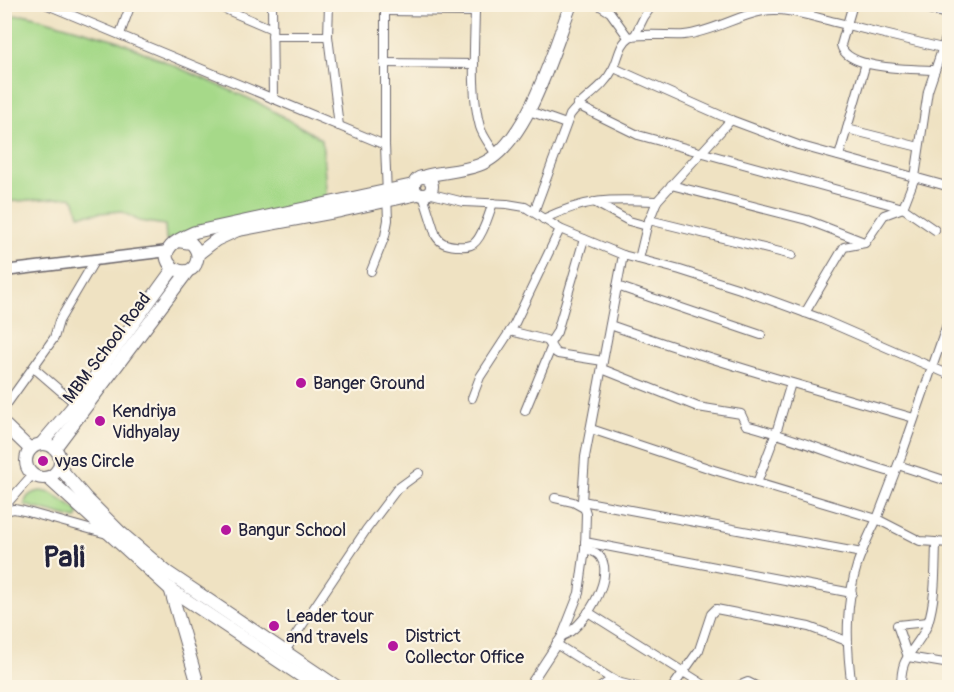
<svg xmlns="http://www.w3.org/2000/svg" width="954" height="692" viewBox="0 0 954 692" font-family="Pangolin,sans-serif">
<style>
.green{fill:#a6d989;stroke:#647e62;stroke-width:1.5}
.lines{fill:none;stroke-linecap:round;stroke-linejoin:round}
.minor-casing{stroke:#6a656a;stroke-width:10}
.tertiary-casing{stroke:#6a656a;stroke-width:13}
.primary-casing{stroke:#6a656a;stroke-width:14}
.minor{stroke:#fff;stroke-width:8}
.tertiary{stroke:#fff;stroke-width:10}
.primary{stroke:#fff;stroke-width:12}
.poi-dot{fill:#b5179e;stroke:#fcf5e5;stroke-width:2}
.labels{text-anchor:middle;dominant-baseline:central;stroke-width:4.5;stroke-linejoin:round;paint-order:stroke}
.street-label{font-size:18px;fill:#22223b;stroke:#fcf5e5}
.poi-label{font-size:18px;fill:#22223b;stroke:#fcf5e5;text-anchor:start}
.town-label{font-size:30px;font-weight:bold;fill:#22223b;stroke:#fcf5e5}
</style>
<rect width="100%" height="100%" fill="#fcf5e5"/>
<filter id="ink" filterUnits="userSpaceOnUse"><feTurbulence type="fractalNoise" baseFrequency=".0167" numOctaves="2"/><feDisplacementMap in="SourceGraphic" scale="12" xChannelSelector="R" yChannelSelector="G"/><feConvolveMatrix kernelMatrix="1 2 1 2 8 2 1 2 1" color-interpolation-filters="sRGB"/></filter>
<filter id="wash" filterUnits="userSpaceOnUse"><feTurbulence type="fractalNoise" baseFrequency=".008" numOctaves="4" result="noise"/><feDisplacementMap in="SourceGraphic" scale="24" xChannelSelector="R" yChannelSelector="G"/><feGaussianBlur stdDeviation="1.35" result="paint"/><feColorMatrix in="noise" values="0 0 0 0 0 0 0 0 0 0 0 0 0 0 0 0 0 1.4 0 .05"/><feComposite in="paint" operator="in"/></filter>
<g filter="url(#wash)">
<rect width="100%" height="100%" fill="#efe2c2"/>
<!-- green -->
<g class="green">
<polygon points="28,15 116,40 259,103 322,139 327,203 166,240 165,225 139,221 121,211 79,215 75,201 70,197 5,202 5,16"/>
<path d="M41 491 51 493 79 512 76 519 25 505C25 495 33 492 41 491Z"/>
</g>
</g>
<g filter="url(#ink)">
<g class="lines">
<defs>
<g id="minor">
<polyline points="45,4 385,145"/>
<polyline points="213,4 272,29"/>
<polyline points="272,4 273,99"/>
<polyline points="329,4 328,36 339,126"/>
<path d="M475 4C475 42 470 91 480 127 483 137 491 146 496 155"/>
<polyline points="597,4 610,12 628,37"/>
<path d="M853 4 841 45C846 70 914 69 935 70"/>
<polyline points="909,4 950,15"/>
<polyline points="385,11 475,12"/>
<polyline points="120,34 131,4"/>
<polyline points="635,35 644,17 653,4"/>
<polyline points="272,36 328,36"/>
<polyline points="384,63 474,64"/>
<polyline points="614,68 731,120 798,145 950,187"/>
<polyline points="577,105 638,135 903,208 935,230"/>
<polyline points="529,111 566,124"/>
<polyline points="847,129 919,147"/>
<polyline points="839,156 866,63"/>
<polyline points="671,185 807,220 864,242"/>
<polyline points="428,193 464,202 507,204 525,207 560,229 623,255 680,270 740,289 819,318 950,375"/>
<path d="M423 195 436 236C441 244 447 245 456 246 461 246 466 247 471 245 481 242 489 214 493 203"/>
<polyline points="594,202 629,221 647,226"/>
<path d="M534 212 570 115C583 98 603 89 613 69 619 58 619 44 630 37 636 33 674 36 684 35 712 32 736 16 763 11 786 7 813 17 835 22 871 31 906 39 942 48"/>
<path d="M543 219C588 198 609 199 657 201"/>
<polyline points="649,220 792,255"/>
<polyline points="639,259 647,226 657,201 731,120"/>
<polyline points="371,271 385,236 388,220 385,145 385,4"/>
<polyline points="617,286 761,335"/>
<polyline points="805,313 844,247 865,243 884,215 903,208 915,177 928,91 950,26"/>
<polyline points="950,316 902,454 877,519 920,541 950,543"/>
<path d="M610 325C710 360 812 389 914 418"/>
<path d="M510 331 546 340C552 343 550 350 558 354L603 361"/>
<polyline points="550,343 557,332 584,239"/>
<polyline points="34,368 78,406"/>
<path d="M602 369 698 407 741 414 746 425C796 438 844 459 894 473"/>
<polyline points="472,398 480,377 514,325 560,229"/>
<polyline points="4,408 54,338 59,321 95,260"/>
<polyline points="525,411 551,348"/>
<path d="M591 429 714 470 877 519C870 533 863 548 858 562 845 603 846 645 852 688"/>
<polyline points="898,465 950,482"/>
<polyline points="757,483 776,433 791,383"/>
<polyline points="555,498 573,502 584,508"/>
<polyline points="582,501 862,553"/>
<polyline points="4,507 32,475"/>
<polyline points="4,511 14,509 24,511 107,534"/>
<polyline points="585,542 852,593"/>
<polyline points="588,612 709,688"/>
<polyline points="928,622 897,625 908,657 950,664"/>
<path d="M562 636C582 630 615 579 601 558 598 552 591 551 585 549"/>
<polyline points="556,644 612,679 621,683 641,688"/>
<polyline points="285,651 366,530 397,489 419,473"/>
<polyline points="528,688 562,636 579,593 585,549 586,513 582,501 585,457 623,255"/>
<polyline points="599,688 612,679"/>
<polyline points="672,688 699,650 711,614 716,609 809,627 847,641"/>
<polyline points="733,688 748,682 760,688"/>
<path d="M901 688C901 680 901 672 904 664 910 649 923 639 928 623 936 598 935 570 936 544"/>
</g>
<polyline id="tertiary" points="4,271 168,251"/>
<g id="primary">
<path d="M425 176C442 172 463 171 479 165 527 148 554 48 571 4"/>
<circle cx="423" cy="186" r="9"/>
<path d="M178 241 191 243C196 248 199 253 197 260 192 284 154 265 171 246 176 240 188 235 195 232L413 185"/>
<polyline points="198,254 216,240 238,230 340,211 418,194"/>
<polyline points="4,424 30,449"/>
<polyline points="42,443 75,404 173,269"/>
<circle cx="43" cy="461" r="17"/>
<polyline points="55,448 188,271"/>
<polyline points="59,467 86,498 119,531 167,572 339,688"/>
<polyline points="48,478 170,589 319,688"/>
<polyline points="170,588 199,688"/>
</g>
</defs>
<!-- minor casing -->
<use href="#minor" class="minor-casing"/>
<!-- tertiary casing -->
<use href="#tertiary" class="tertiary-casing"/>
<!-- primary casing -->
<use href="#primary" class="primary-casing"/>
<!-- minor -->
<use href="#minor" class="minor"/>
<!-- tertiary -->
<use href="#tertiary" class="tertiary"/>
<!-- primary -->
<use href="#primary" class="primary"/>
</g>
</g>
<!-- markers -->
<g class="poi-dot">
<circle cx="301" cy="383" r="6"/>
<circle cx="100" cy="421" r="6"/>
<circle cx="43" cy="461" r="6"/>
<circle cx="226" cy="530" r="6"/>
<circle cx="274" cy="626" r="6"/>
<circle cx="393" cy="646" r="6"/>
</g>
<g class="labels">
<!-- street labels -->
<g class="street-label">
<text transform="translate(107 348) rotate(-53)">MBM School Road</text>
</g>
<!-- poi labels -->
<g class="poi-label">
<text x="313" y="383">Banger Ground</text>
<text x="112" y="411">Kendriya<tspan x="112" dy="21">Vidhyalay</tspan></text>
<text x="55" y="461">vyas Circle</text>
<text x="238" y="530">Bangur School</text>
<text x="286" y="616">Leader tour<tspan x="286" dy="21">and travels</tspan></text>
<text x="405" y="636">District<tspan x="405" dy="21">Collector Office</tspan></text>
</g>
<!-- town labels -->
<g class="town-label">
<text x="64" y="557">Pali</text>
</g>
</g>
<!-- margin -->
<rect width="954" height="692" fill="none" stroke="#fcf5e5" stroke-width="24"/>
</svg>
